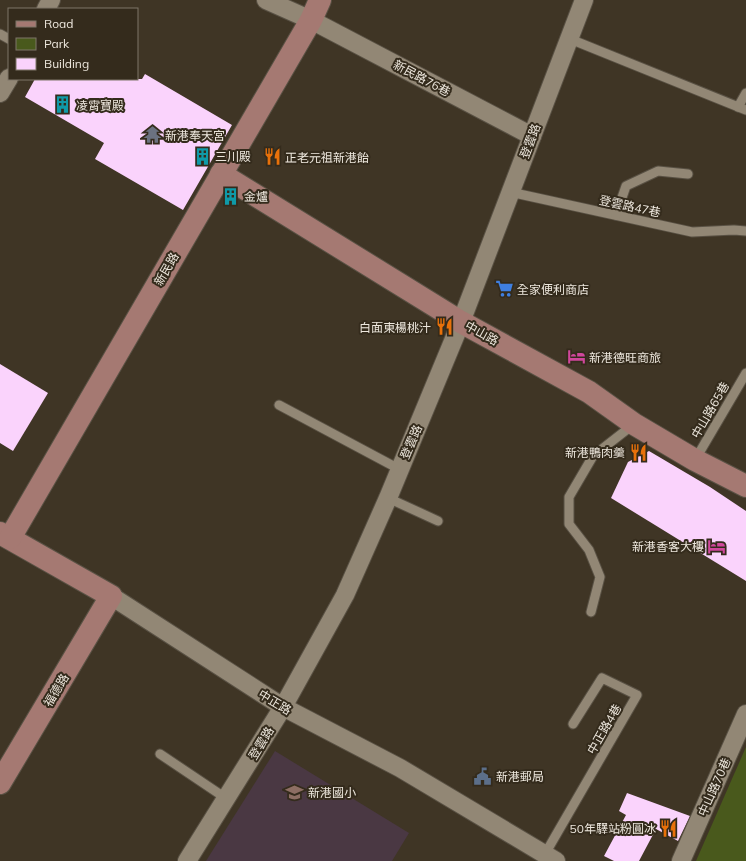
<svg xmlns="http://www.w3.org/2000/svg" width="746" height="861" viewBox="0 0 746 861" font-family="Mulish,'Noto Sans TC',sans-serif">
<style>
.education{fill:#4a3843}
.green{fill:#49591c}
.building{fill:#fad3fc}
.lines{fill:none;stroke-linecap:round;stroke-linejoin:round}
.service-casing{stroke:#595144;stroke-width:11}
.minor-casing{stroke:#595144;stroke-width:20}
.secondary-casing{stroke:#595144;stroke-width:24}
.service{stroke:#928775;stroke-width:9}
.minor{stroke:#928775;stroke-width:18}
.secondary{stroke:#a57972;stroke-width:22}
.labels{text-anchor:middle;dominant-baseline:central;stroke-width:4;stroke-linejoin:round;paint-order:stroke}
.street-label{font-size:12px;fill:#ede7dd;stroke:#342b1c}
.poi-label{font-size:12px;fill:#ede7dd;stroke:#342b1c;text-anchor:start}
</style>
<rect width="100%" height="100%" fill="#3f3525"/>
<!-- education -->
<polygon class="education" points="275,751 409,833 392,861 206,861"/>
<!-- green -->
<polygon class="green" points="746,747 746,861 696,861"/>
<!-- building -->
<g class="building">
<polygon points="145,74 232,125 183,210 95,159 104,143 25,97 35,79 142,79"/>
<polygon points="0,364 48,393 13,451 0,443"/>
<polygon points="649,451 710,487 746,511 746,581 611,498 628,462"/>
<polygon points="627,793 690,816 678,841 656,829 639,861 614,861 604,856 626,815 619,811"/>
</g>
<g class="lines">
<defs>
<g id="service">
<polyline points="0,34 9,39"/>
<polyline points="570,39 746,110"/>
<polyline points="738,107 746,93"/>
<polyline points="510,192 692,232 734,230 746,231"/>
<polyline points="616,215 626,186 658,171 688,174"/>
<polyline points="279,405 399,469"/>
<polyline points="695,460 746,373"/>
<polyline points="388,498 438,521"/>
<polyline points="591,612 600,577 589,550 569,524 569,497 593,456 634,424"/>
<polyline points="160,754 227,799"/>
<polyline points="545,854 637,695 602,678 573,724"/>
</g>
<g id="minor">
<polyline points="266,0 311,20 532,136"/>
<polyline points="46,9 51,0"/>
<polyline points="0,93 9,78"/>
<polyline points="111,596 283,707 400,768 556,861"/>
<polyline points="187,861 283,707 345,595 388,498 461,322 584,0"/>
<polyline points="681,861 746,714"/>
</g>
<g id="secondary">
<polyline points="221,174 461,322 589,392 634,424 695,460 746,486"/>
<polyline points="0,533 111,596 0,783"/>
<polyline points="10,538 311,20 320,0"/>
</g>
</defs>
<!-- service casing -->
<use href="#service" class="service-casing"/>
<!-- minor casing -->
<use href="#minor" class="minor-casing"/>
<!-- secondary casing -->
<use href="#secondary" class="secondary-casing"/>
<!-- service -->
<use href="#service" class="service"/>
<!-- minor -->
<use href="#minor" class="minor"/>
<!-- secondary -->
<use href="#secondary" class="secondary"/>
</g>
<!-- icons -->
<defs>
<symbol id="building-bare" viewBox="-9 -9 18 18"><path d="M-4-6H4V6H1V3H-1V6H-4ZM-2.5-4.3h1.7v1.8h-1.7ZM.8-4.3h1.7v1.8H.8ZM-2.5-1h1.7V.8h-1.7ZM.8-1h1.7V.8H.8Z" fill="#0f9aa8" stroke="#342b1c" stroke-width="2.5" paint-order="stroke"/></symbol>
<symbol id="temple-bare" viewBox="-9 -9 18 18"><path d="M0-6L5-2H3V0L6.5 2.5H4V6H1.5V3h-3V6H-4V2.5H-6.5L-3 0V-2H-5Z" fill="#6b7280" stroke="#342b1c" stroke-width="2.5" paint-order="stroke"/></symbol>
<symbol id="restaurant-bare" viewBox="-9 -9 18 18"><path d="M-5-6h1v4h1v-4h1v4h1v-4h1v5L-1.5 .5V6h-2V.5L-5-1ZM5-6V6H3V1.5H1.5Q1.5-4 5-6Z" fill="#e8710a" stroke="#342b1c" stroke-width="2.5" paint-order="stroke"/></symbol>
<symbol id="supermarket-bare" viewBox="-9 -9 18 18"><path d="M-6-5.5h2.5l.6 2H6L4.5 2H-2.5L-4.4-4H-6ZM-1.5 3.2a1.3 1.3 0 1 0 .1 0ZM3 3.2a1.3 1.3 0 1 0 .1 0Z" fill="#3f7fe0" stroke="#342b1c" stroke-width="2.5" paint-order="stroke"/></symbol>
<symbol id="hotel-bare" viewBox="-9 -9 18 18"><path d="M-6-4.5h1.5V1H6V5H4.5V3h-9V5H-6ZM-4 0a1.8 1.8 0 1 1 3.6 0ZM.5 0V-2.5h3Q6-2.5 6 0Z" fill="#d1479c" stroke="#342b1c" stroke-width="2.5" paint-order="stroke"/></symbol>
<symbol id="civic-bare" viewBox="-9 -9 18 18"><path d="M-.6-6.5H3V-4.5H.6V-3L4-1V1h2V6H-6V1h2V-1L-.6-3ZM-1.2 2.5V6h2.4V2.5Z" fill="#5c6f8a" stroke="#342b1c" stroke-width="2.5" paint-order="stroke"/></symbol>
<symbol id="school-bare" viewBox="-9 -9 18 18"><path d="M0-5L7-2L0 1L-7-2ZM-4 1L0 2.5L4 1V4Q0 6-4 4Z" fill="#8d6e63" stroke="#342b1c" stroke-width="2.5" paint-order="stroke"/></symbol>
</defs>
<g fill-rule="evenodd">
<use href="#building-bare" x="50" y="92" width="25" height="25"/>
<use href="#temple-bare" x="140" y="122" width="25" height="25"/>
<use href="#building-bare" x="190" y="144" width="25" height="25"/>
<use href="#restaurant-bare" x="260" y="144" width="25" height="25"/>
<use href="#building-bare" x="218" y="184" width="25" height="25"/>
<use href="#supermarket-bare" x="492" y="276" width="25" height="25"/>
<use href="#restaurant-bare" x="432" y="314" width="25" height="25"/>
<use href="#hotel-bare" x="564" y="344" width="25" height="25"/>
<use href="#restaurant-bare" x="626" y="440" width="25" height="25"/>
<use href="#hotel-bare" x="704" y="534" width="25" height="25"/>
<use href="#civic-bare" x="470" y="764" width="25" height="25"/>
<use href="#school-bare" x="282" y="780" width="25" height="25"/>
<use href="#restaurant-bare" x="656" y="816" width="25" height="25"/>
</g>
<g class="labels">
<!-- street labels -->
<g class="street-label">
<text transform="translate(422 78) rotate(28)">新民路76巷</text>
<text transform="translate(530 141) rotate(-69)">登雲路</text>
<text transform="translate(630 206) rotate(12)">登雲路47巷</text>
<text transform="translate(166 269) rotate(-60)">新民路</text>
<text transform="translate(482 333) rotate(29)">中山路</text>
<text transform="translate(710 410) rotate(-60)">中山路65巷</text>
<text transform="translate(411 442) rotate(-67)">登雲路</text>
<text transform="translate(56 690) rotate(-59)">福德路</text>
<text transform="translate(275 702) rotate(31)">中正路</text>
<text transform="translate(604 729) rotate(-60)">中正路4巷</text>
<text transform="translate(261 743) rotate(-59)">登雲路</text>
<text transform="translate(714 787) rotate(-66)">中山路70巷</text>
</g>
<!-- poi labels -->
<g class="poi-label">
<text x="76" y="105">凌霄寶殿</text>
<text x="165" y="135">新港奉天宮</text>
<text x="215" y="156">三川殿</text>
<text x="285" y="157">正老元祖新港飴</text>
<text x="244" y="196">金爐</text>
<text x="517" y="289">全家便利商店</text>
<text x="431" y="327" text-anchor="end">白面東楊桃汁</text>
<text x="589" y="357">新港德旺商旅</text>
<text x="625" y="452" text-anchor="end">新港鴨肉羹</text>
<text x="704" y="546" text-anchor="end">新港香客大樓</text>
<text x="496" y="776">新港郵局</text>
<text x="308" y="792">新港國小</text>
<text x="656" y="828" text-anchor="end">50年驛站粉圓冰</text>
</g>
</g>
<!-- legend -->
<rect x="8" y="8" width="130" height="72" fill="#342b1c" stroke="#7e7669"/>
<rect x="16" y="21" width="20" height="6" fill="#a57972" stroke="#7e7669"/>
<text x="44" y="28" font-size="12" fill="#ede7dd">Road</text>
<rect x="16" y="38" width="20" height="12" fill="#49591c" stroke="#7e7669"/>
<text x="44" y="48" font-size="12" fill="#ede7dd">Park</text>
<rect x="16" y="58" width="20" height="12" fill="#fad3fc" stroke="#7e7669"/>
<text x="44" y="68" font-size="12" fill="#ede7dd">Building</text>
</svg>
